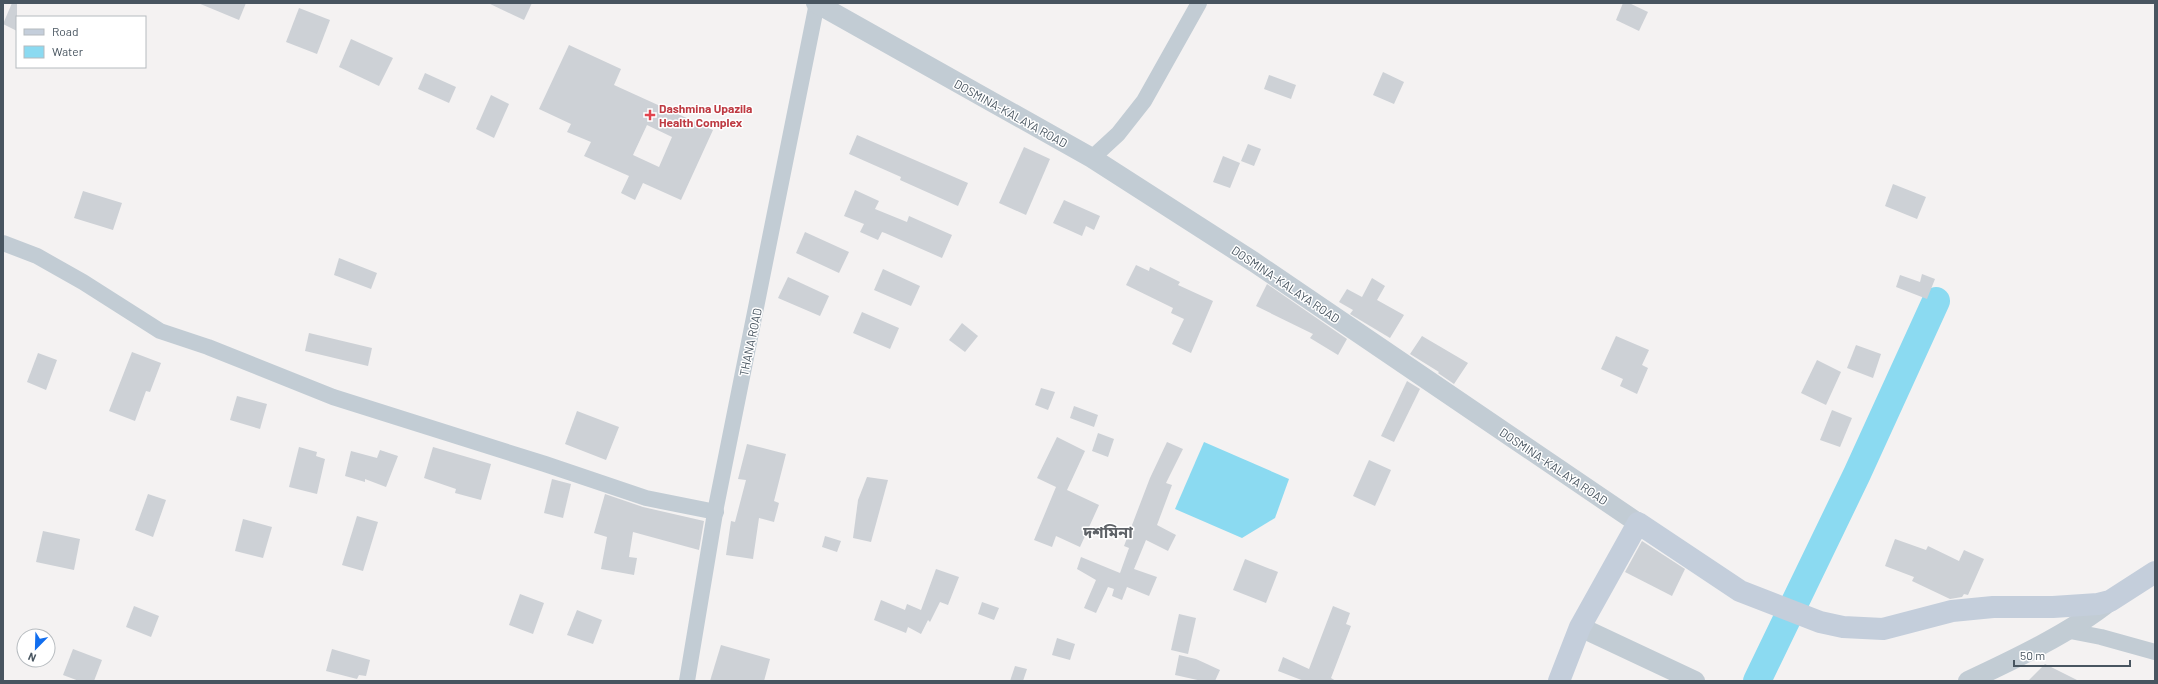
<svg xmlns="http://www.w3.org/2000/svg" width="2158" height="684" viewBox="0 0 2158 684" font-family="Barlow,'Noto Sans Bengali',sans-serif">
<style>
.water{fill:#8bdaf1}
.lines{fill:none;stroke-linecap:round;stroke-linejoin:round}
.river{stroke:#8bdaf1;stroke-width:28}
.building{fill:#cdd1d6;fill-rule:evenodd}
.minor{stroke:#c2ccd4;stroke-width:16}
.tertiary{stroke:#c2ccd4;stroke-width:20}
.secondary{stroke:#c4cedb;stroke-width:22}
.health-dot{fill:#e0444e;stroke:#fff;stroke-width:1.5}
.labels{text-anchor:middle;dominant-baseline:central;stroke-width:3;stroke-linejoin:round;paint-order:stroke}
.health-label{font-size:12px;font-weight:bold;fill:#be3a42;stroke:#fff;text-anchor:start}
.street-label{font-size:12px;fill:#485560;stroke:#fff}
.district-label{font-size:16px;font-weight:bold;fill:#5e6267;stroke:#fff}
</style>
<rect width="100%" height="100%" fill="#f4f2f2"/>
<!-- water -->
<polygon class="water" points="1204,442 1289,479 1275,518 1242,538 1175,509"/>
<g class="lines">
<!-- river -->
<polyline class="river" points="1757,681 1857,474 1936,301"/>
</g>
<!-- building -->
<g class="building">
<polygon points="12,3 17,3 17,31 3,24"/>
<polygon points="198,3 246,3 239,20"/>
<polygon points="488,3 532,3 524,20"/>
<polygon points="1623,3 1629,3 1648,12 1639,31 1616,20"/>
<polygon points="299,8 330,20 317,54 286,42"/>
<polygon points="351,39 393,58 379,86 339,67"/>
<path d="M569 45 621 69 614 85 713 130 681 200 643 183 635 200 621 193 629 176 584 156 591 142 567 132 571 124 539 109ZM647 125 672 137 659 167 633 155Z"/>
<polygon points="1383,72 1404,82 1394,104 1373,95"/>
<polygon points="425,73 456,87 449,103 418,89"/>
<polygon points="1269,75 1296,85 1291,99 1264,89"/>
<polygon points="491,95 509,104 494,138 476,129"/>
<polygon points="857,135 968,183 958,206 900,180 901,177 849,154"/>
<polygon points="1248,144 1261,149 1254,166 1241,161"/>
<polygon points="1024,147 1050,159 1026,215 999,203"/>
<polygon points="1223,156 1240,163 1230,188 1213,182"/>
<polygon points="1893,184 1926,197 1917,219 1885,206"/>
<polygon points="855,190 879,201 875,209 907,222 909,216 952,235 942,258 885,233 882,232 878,240 860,232 864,224 844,216"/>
<polygon points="83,191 122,203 113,230 74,218"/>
<polygon points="1064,200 1100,216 1094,230 1086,226 1082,236 1053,223"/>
<polygon points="805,232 849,252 839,273 796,253"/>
<polygon points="339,258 377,273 371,289 334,275"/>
<polygon points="1136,265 1149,271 1150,267 1180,282 1178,285 1213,301 1191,353 1172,344 1184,319 1171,313 1173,308 1126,285"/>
<polygon points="883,269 920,286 911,306 874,290"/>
<polygon points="1922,274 1935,279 1927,299 1896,287 1900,275 1920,282"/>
<polygon points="788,277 829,296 820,316 778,298"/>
<polygon points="1372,278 1385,286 1377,300 1404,315 1390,338 1350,314 1353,310 1339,302 1347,289 1362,297"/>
<polygon points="1267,284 1347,339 1338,355 1310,338 1313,334 1256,306"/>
<polygon points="862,312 899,328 890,349 853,333"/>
<polygon points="962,323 978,336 965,352 949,340"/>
<polygon points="309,333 372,348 368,366 305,351"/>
<polygon points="1422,336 1468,363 1454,384 1438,373 1439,372 1410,354"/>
<polygon points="1616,336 1649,350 1642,365 1648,368 1637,394 1620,386 1623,379 1601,369"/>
<polygon points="1856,345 1881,354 1873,378 1847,368"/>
<polygon points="132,352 161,363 150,392 146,391 135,421 109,411"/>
<polygon points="38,353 57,360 46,390 27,382"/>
<polygon points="1817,360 1841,372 1826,405 1801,393"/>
<polygon points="1407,381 1420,389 1394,442 1381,436"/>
<polygon points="1041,388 1055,392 1048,410 1035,405"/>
<polygon points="237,396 267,404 260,429 230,420"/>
<polygon points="1074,406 1098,415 1094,427 1070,418"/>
<polygon points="1832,410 1852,418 1840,447 1820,440"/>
<polygon points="577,411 619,427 606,460 565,444"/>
<polygon points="1098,433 1114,439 1108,457 1092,451"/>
<polygon points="1057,437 1085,451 1067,490 1099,505 1080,547 1056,536 1052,547 1034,540 1056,487 1037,478"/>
<polygon points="1167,442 1183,449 1166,483 1172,485 1157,525 1176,535 1168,551 1146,540 1134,569 1157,577 1149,596 1127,587 1122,600 1112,596 1114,589 1108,587 1096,613 1084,608 1096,580 1077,569 1081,557 1120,573 1129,548 1124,546 1150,478"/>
<polygon points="747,444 786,454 774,501 779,503 774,522 759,518 753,559 726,555 731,521 735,522 746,480 738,479"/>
<polygon points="299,447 317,452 316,456 325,459 317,494 289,487"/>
<polygon points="433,447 491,464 481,500 455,493 456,489 424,478"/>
<polygon points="380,450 398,456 386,487 365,479 365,482 345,476 351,451 377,458"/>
<polygon points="1369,460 1391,470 1375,506 1353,496"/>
<polygon points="867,477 888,480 871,542 853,538 858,500"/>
<polygon points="552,479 571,484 563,518 544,513"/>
<polygon points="148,494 166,500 153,537 135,530"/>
<polygon points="605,494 643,507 704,521 699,550 633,532 629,557 637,558 634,575 601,569 607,537 594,533"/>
<polygon points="357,516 378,522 363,571 342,565"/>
<polygon points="243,519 272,527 263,558 235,551"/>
<polygon points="43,531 80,539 74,570 36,562"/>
<polygon points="825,536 841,541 837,552 822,547"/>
<polygon points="1895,539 1926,550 1928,546 1959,561 1964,550 1984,559 1968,595 1964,594 1962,597 1950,599 1912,581 1914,577 1885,566"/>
<polygon points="1642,541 1685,569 1672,596 1625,572"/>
<polygon points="1245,559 1278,572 1266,603 1233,590"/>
<polygon points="936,569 959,577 948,605 940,602 930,622 928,620 921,634 908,627 906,633 874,620 881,600 905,610 907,604 921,610"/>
<polygon points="520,594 544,603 533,634 509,625"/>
<polygon points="982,602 999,608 994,620 978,614"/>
<polygon points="134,606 159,616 151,637 126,627"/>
<polygon points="1333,606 1350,613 1346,624 1351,626 1331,678 1336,681 1304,681 1278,671 1283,657 1309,669"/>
<polygon points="577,610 602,620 593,644 567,635"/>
<polygon points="1179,614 1196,618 1188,654 1171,650"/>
<polygon points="1057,638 1075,644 1070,660 1052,655"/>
<polygon points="721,645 770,659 764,681 710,681"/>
<polygon points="73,649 102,660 94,681 79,681 63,675"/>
<polygon points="332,649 370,660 366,676 359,675 357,679 326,671"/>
<polygon points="1179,655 1196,659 1220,670 1215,681 1202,681 1175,675"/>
<polygon points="2045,664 2079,681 2028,681"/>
<polygon points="1015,666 1027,669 1023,681 1010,681"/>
</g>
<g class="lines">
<!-- minor -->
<g class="minor">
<polyline points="1092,158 1118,134 1144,101 1199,3"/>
<polyline points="3,243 37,256 83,282 160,331 208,347 333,397 545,464 646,498 716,512"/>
<polyline points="2065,630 2101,637 2155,652"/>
<polyline points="687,681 716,507 817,3"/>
</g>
<!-- tertiary -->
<g class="tertiary">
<polyline points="816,3 1092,158 1254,262 1638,523"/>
<polyline points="1580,627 1695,681"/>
<path d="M1968 681C2013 660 2072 632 2110 601"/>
</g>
<!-- secondary -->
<polyline class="secondary" points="1559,681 1580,627 1638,523 1740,591 1820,622 1843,627 1883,629 1952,611 1993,607 2053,607 2098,604 2110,601 2155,572"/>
</g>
<!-- markers -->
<path class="health-dot" d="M648 109h4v4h4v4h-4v4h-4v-4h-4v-4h4z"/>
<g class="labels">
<!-- health labels -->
<g class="health-label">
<text x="659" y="108">Dashmina Upazila<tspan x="659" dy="14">Health Complex</tspan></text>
</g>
<!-- street labels -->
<g class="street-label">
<text transform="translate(1011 113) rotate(29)">DOSMINA-KALAYA ROAD</text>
<text transform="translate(1286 284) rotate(34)">DOSMINA-KALAYA ROAD</text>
<text transform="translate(750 342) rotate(-78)">THANA ROAD</text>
<text transform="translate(1554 466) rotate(34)">DOSMINA-KALAYA ROAD</text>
</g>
<!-- district labels -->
<g class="district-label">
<text x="1108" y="531">দশমিনা</text>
</g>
</g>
<!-- border -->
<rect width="2158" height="684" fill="none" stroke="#485560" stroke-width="8"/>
<!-- legend -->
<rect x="16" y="16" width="130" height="52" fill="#ffffff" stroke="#b6bbbf"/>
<rect x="24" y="29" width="20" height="6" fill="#c4cedb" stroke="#b6bbbf"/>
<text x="52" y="36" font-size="12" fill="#485560">Road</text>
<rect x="24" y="46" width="20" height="12" fill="#8bdaf1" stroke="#b6bbbf"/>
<text x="52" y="56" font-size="12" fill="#485560">Water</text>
<!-- north arrow -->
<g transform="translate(36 648) rotate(203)"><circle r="19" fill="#ffffff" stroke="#b6bbbf"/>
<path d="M0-3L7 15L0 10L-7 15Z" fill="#116eef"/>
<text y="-6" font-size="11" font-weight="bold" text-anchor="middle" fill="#485560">N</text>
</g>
<!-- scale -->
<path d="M2014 660v6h116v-6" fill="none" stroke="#485560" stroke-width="2"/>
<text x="2020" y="660" font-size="12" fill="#485560" stroke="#ffffff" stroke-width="3" paint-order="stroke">50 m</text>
</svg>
